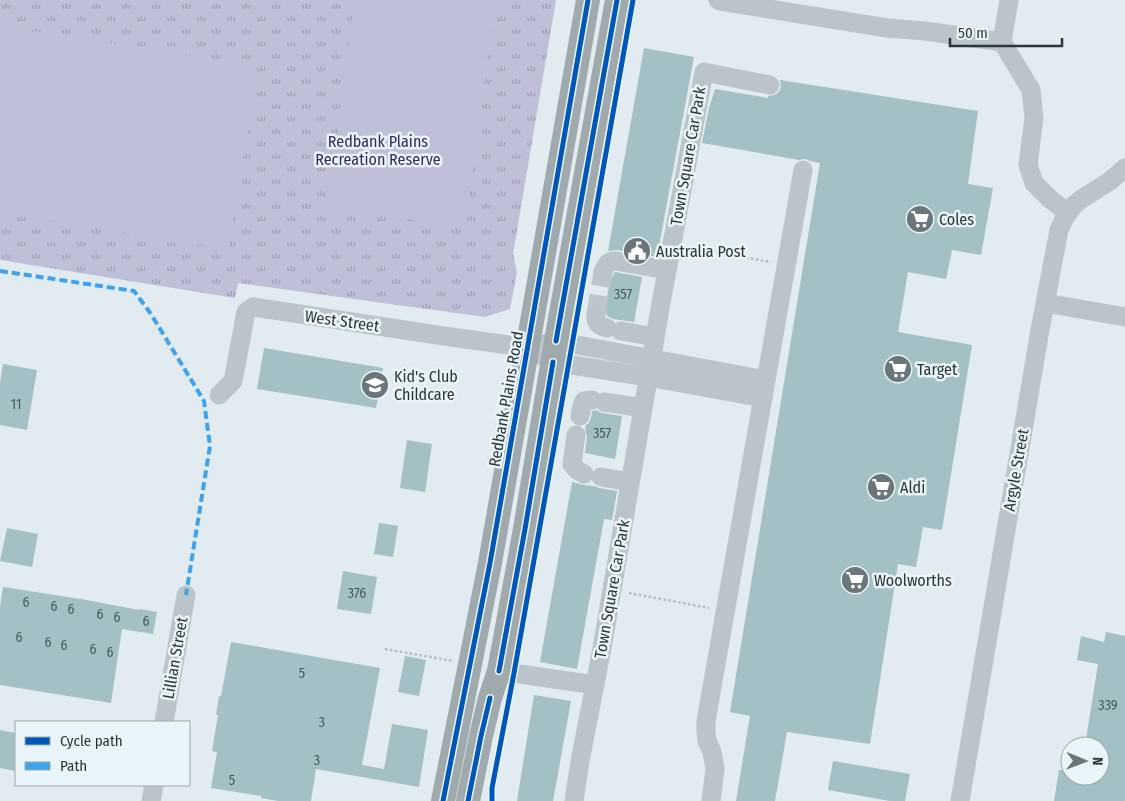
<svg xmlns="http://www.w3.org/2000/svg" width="1125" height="801" viewBox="0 0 1125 801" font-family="'Fira Sans Condensed',sans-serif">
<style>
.park{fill:url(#park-tufts)}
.pitch{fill:#bfc0d8}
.building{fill:#a3c0c4}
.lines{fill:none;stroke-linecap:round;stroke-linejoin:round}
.minor-tunnel{stroke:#bdc7cb;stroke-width:19;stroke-dasharray:19 9;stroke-linecap:butt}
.path{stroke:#b3bdc1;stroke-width:2.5;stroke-dasharray:2.5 2.5;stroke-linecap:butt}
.minor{stroke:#bbc4c8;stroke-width:19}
.major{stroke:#a0aaad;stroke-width:24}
.quiet{stroke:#3ea3ec;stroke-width:4;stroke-dasharray:8 4;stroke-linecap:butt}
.cycleway-casing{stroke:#eaf5fb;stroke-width:8}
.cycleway{stroke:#0057b8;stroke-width:5}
.labels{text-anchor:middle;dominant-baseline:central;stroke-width:5;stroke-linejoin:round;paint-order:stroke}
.number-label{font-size:14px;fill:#48595c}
.park-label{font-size:16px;fill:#342b5a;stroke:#eaf5fb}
.street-label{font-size:16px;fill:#29373a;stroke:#eaf5fb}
.poi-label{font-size:16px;fill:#29373a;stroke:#eaf5fb;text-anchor:start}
</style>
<defs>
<pattern id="park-tufts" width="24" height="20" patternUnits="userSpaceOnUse" patternTransform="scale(1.25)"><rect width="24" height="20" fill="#bfc0d8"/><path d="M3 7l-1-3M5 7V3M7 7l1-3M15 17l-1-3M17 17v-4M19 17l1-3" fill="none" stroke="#9b9db0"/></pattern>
</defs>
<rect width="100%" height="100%" fill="#e2ebef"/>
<!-- park -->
<polygon class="park" points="0,0 556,0 513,254 517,272 510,309 485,317 238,283 235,298 0,260"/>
<!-- pitch -->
<g class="pitch">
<polygon points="354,0 494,0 465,226 327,209"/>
<polygon points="0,26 257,66 229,249 0,213"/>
</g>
<!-- building -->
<g class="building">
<polygon points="644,48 694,57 657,257 617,250 608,251"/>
<polygon points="780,80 978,111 968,184 993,188 981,255 952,250 946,279 908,272 898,332 972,345 942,530 923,527 916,567 898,564 870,744 787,732 775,801 736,801 750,716 730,712 820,163 810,161 805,159 799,160 702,143 709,108 715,89 768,98 768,96 774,95 779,92 781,87"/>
<polygon points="615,272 642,277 634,322 613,319 607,316 605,307 610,281"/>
<polygon points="264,348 383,368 376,408 257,389"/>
<polygon points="3,364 37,370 27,430 0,425 0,383"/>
<polygon points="596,410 602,413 622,416 615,459 585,453 587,437 585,429 586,425 589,423 591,418 592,411"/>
<polygon points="407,440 432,444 425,492 400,488"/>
<polygon points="572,482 584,485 594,486 599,488 617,491 612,520 604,519 577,669 540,662"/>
<polygon points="379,523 398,526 393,557 374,554"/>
<polygon points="7,528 38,534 32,567 0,561"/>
<polygon points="343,571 377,577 371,614 337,609"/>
<polygon points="3,587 81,599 139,610 140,609 157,612 153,634 122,629 111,703 0,685 0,607"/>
<polygon points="1106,632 1125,636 1125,801 1054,801 1059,770 1070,771 1070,776 1100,776 1100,746 1085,746 1098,664 1077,660 1081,636 1104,642"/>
<polygon points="231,642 380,668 362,765 384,769 392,724 428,730 419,787 316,769 311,801 278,801 261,798 261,796 211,788 217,752 212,751 218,715 216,715 219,696 221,696"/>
<polygon points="405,656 426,660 419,696 398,692"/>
<polygon points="534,695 571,701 553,801 517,801"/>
<polygon points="0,730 16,733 16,771 0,768"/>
<polygon points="833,761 910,774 905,801 890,801 828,790"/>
</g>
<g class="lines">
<!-- minor-tunnel -->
<polyline class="minor-tunnel" points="596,314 603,272"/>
<!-- path -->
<g class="path">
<polyline points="687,247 771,262"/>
<polyline points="629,593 709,608"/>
<polyline points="385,649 453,661"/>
</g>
<!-- minor -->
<g class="minor">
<polyline points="718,0 720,1 887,28 925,31 1002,42"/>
<polyline points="1009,0 1002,42 1031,90 1034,118 1028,165 1034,183 1049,198 1068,213"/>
<path d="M603 272C606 265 606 262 615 261L667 270"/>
<polyline points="1045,303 1125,317"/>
<path d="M596 314C595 323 599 326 607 328"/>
<polyline points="621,331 655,337"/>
<polyline points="544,344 556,341 766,380"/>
<polyline points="219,395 233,381 246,312 253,307 444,336 509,345 528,348 553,362 648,377 763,398"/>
<polyline points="604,402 643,408"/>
<polyline points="580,416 582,405 584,401 592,400"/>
<polyline points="576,435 572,464 577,470 584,474"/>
<polyline points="601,477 630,482"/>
<polyline points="499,671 595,685"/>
<polyline points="164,722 186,595"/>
<polyline points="151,801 154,785"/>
<polyline points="574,801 580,761 602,648 661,303 704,72 770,85"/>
<polyline points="711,801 715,769 712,752 707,741 706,731 706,721 803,170"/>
<polyline points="960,801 1040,330 1059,230 1064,219 1073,206 1080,200 1110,181 1125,168"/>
</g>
<!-- major -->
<g class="major">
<polyline points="443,801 490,563 588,0"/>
<polyline points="468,801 481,736 490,698 499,671 525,529 556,341 617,0"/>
</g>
<!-- quiet -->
<polyline class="quiet" points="0,271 134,291 151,314 204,401 210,446 186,595"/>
<defs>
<g id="cycleway">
<polyline points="556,341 617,0"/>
<polyline points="499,671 525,529 553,362"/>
<polyline points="443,801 490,563 588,0"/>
<polyline points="468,801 481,736 490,698"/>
<polyline points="492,801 492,788 514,673 633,0"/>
</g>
</defs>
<!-- cycleway casing -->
<use href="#cycleway" class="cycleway-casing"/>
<!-- cycleway -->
<use href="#cycleway" class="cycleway"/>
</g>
<!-- icons -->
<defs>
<symbol id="supermarket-disc" viewBox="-11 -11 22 22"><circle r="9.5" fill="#6a7679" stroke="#eaf5fb"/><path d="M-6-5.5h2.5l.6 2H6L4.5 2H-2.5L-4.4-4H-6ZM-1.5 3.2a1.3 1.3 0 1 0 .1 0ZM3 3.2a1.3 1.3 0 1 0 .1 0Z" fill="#fff"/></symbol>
<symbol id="civic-disc" viewBox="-11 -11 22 22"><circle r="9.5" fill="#6a7679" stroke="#eaf5fb"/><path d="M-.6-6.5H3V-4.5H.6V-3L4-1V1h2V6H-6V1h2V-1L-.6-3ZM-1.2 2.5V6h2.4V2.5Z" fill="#fff"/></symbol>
<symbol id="school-disc" viewBox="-11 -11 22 22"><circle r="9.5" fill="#6a7679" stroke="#eaf5fb"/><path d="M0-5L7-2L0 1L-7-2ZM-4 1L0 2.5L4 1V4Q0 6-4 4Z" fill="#fff"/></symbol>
</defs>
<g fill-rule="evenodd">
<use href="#supermarket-disc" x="904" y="203" width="32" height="32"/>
<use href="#civic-disc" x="621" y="235" width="32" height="32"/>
<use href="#supermarket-disc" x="882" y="353" width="32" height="32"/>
<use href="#school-disc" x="359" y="369" width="32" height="32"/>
<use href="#supermarket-disc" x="865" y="471" width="32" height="32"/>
<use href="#supermarket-disc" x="839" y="564" width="32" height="32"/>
</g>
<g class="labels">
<!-- number labels -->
<g class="number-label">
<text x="623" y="294">357</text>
<text x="16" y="404">11</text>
<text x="602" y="433">357</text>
<text x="357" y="593">376</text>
<text x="26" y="602">6</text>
<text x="54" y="606">6</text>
<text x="71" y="609">6</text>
<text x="100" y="614">6</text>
<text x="117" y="617">6</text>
<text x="146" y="621">6</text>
<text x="19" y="637">6</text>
<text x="48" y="642">6</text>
<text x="64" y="645">6</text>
<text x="93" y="649">6</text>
<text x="110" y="652">6</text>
<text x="302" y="673">5</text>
<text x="1108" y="705">339</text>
<text x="322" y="722">3</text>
<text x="317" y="760">3</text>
<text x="232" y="780">5</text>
</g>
<!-- park labels -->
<g class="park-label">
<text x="378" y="141">Redbank Plains<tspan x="378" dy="18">Recreation Reserve</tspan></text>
</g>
<!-- street labels -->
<g class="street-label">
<text transform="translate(688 156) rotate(-80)">Town Square Car Park</text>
<text transform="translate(342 321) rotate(8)">West Street</text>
<text transform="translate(506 399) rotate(-80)">Redbank Plains Road</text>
<text transform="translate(1016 470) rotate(-80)">Argyle Street</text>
<text transform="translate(612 589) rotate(-80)">Town Square Car Park</text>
<text transform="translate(175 658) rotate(-80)">Lillian Street</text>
</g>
<!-- poi labels -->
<g class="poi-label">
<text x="939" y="219">Coles</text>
<text x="656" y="251">Australia Post</text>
<text x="917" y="369">Target</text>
<text x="394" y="376">Kid's Club<tspan x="394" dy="18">Childcare</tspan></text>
<text x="900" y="487">Aldi</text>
<text x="874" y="580">Woolworths</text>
</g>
</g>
<!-- legend -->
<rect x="15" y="721" width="175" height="65" fill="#eaf5fb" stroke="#9da9ae"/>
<rect x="25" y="737" width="25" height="8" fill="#0057b8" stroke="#9da9ae"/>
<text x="60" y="746" font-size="15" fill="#29373a">Cycle path</text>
<rect x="25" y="762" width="25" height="8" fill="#3ea3ec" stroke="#9da9ae"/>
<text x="60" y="771" font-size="15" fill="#29373a">Path</text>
<!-- north arrow -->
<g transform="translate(1085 761) rotate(91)"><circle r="24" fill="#eaf5fb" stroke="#9da9ae"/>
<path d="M0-4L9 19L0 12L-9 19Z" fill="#6a7679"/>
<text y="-8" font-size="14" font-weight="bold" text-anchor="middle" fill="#29373a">N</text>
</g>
<!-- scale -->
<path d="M950 38v8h112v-8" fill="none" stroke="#29373a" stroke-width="2.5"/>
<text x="958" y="38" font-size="15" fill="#29373a" stroke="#eaf5fb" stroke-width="4" paint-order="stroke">50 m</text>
</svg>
